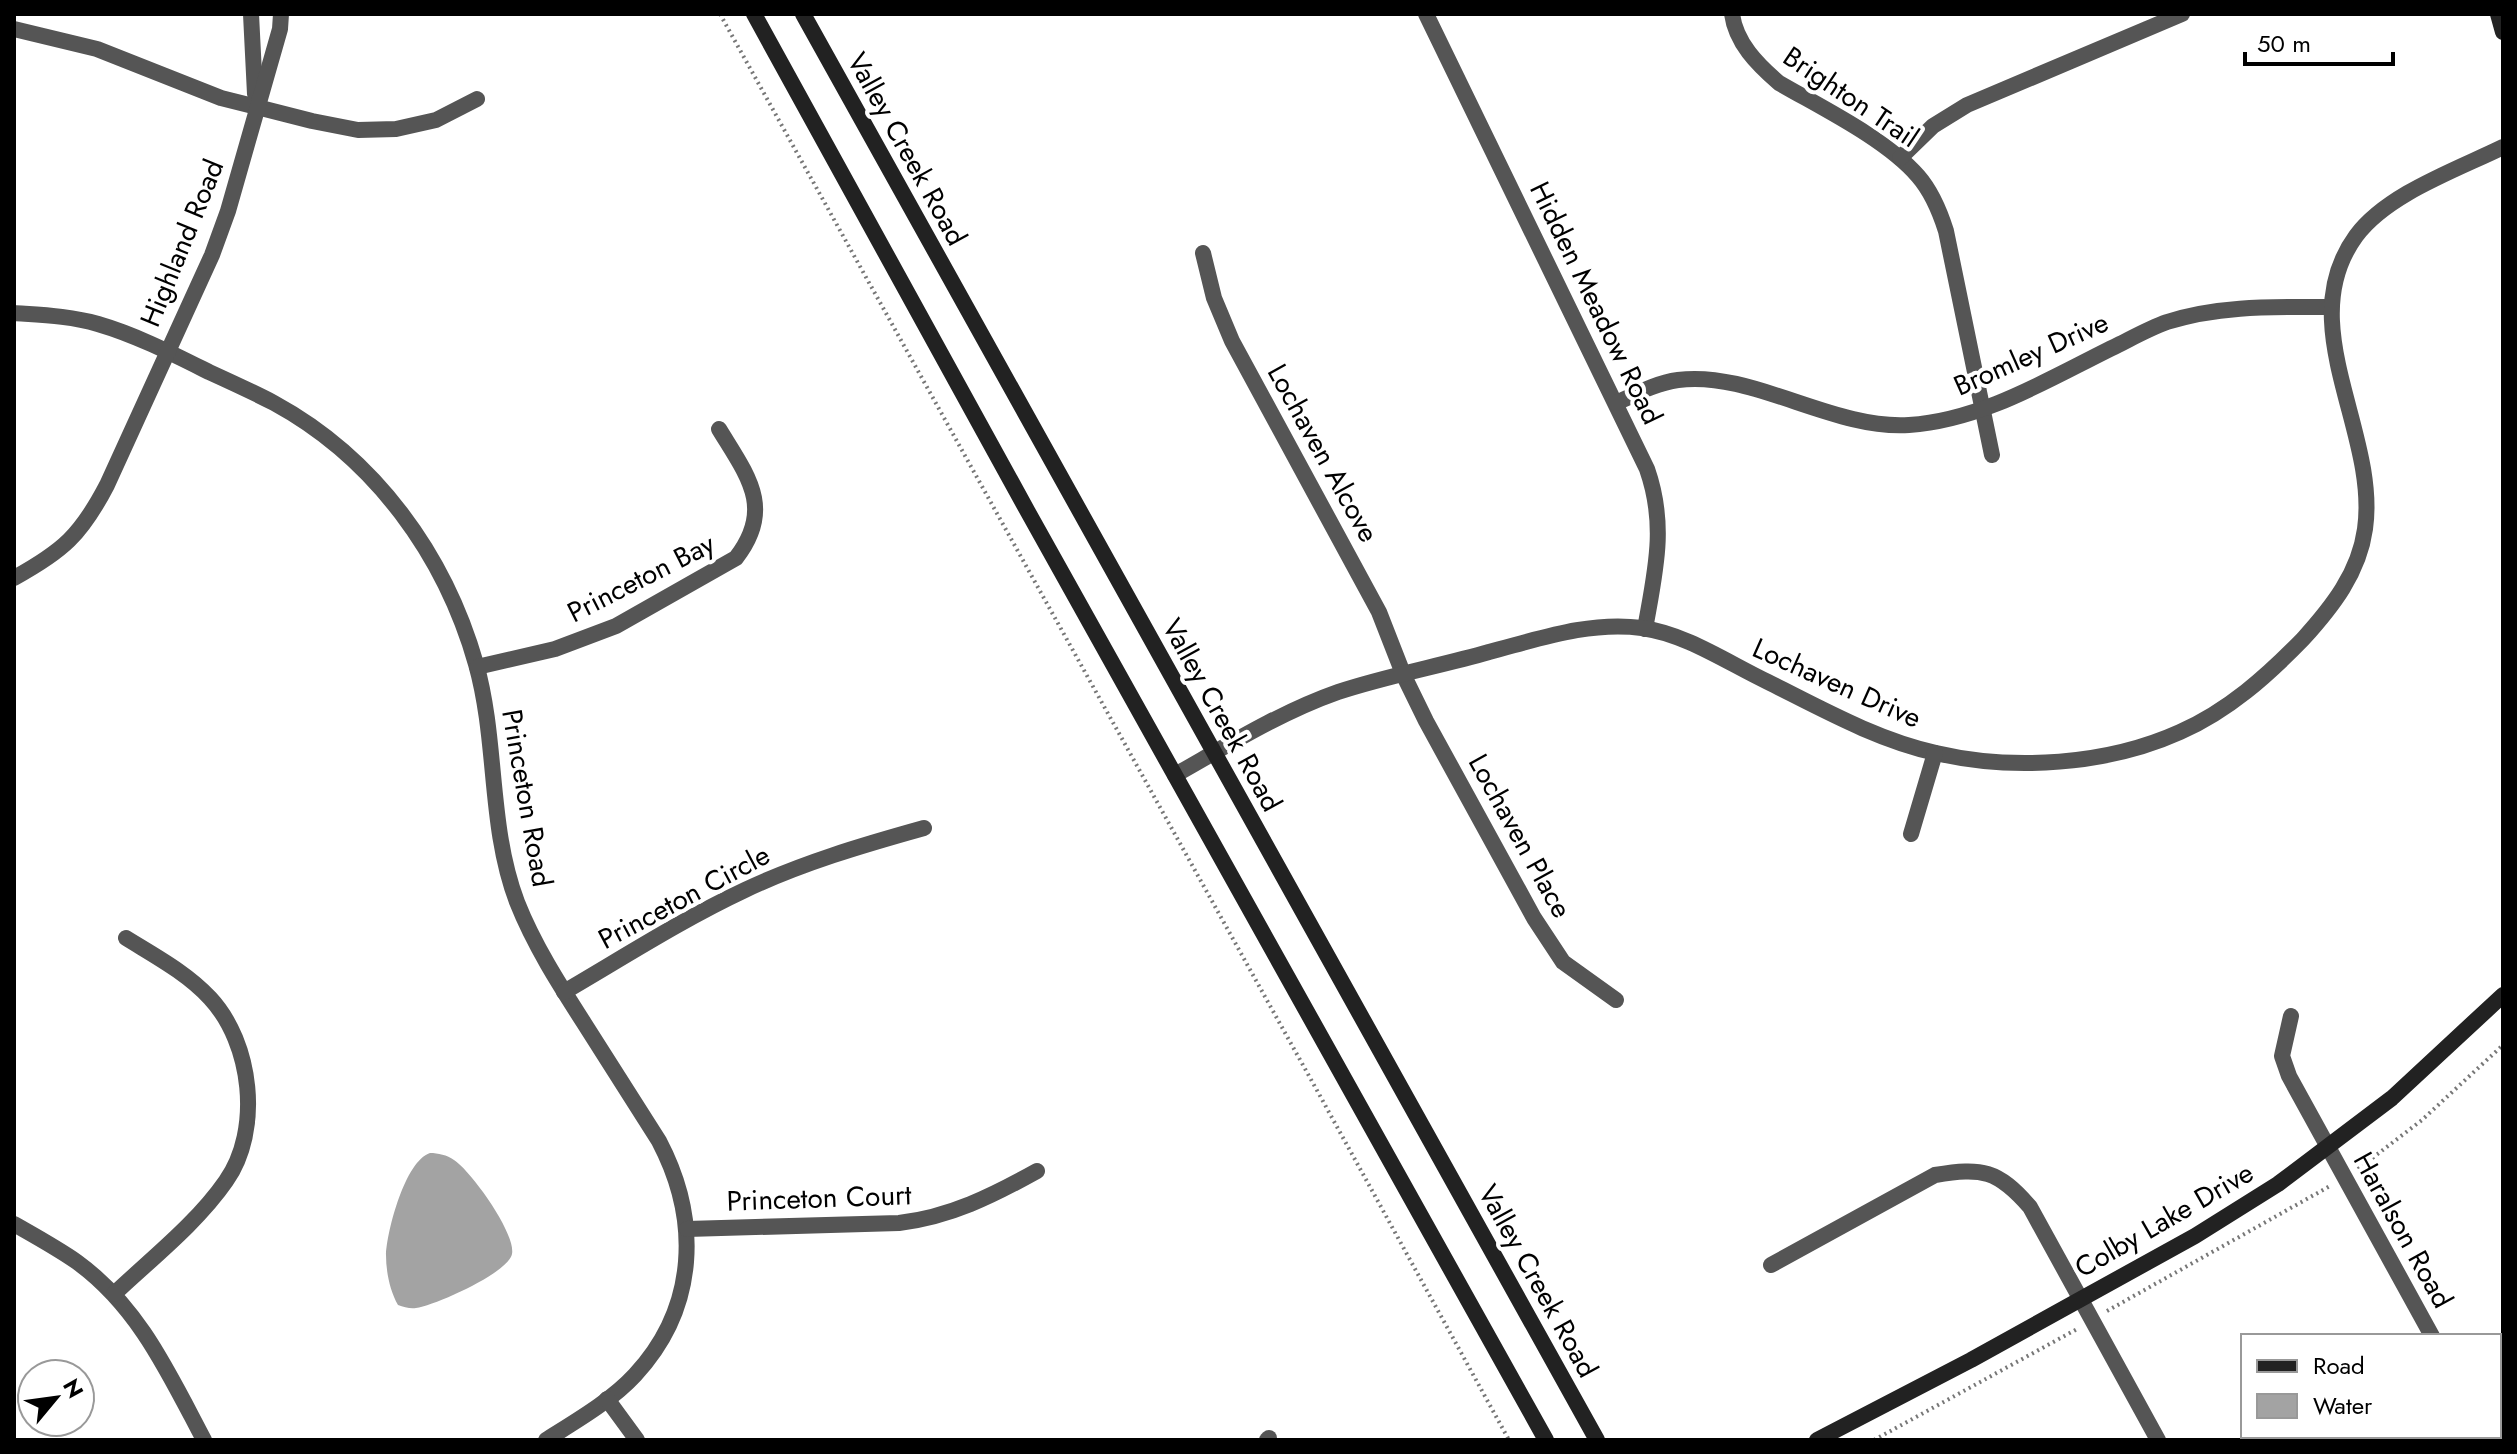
<svg xmlns="http://www.w3.org/2000/svg" width="2517" height="1454" viewBox="0 0 2517 1454" font-family="Jost,sans-serif">
<style>
.water{fill:#a3a3a3}
.lines{fill:none;stroke-linecap:round;stroke-linejoin:round}
.path{stroke:#777;stroke-width:4;stroke-dasharray:2 4;stroke-linecap:butt}
.street{stroke:#555;stroke-width:16}
.secondary{stroke:#222;stroke-width:16}
.labels{text-anchor:middle;dominant-baseline:central;stroke-width:8;stroke-linejoin:round;paint-order:stroke}
.street-label{font-size:28px;fill:#000;stroke:#fff}
</style>
<rect width="100%" height="100%" fill="#fff"/>
<!-- water -->
<path class="water" d="M430 1153C438 1153 447 1155 454 1160 470 1170 516 1233 512 1254 508 1273 436 1305 416 1308 410 1309 404 1307 398 1305 390 1291 386 1272 386 1255 387 1231 405 1161 430 1153Z"/>
<g class="lines">
<!-- path -->
<g class="path">
<polyline points="720,14 1319,1094 1509,1440"/>
<polyline points="2358,1169 2422,1120 2503,1045"/>
<polyline points="2107,1311 2330,1186"/>
<polyline points="1874,1440 2079,1328"/>
</g>
<!-- street -->
<g class="street">
<polyline points="251,14 255,94"/>
<path d="M1426 14 1647 469C1667 526 1655 572 1645 629"/>
<path d="M1732 14C1736 43 1757 64 1779 83 1822 108 1886 139 1918 176 1932 192 1940 212 1946 231L1992 455"/>
<polyline points="14,29 97,49 221,98 312,121 358,130 396,129 436,120 477,99"/>
<polyline points="1900,158 1933,126 1967,105 2182,14"/>
<polyline points="1203,253 1214,298 1232,341 1379,612 1404,676 1426,721 1534,918 1563,962 1616,1000"/>
<path d="M14 313C42 315 71 316 98 324 136 335 173 354 209 372 231 382 253 392 274 403 375 458 445 555 476 664 498 742 488 826 517 902 534 945 559 984 584 1023 609 1062 634 1102 659 1141 700 1219 698 1307 635 1375 611 1401 576 1421 546 1440"/>
<path d="M1616 403C1636 394 1656 383 1678 380 1751 370 1833 430 1909 425 1984 420 2052 377 2118 345 2134 337 2150 328 2167 322 2220 305 2275 307 2330 307"/>
<path d="M14 578C63 551 81 535 107 485L212 255 228 211 280 29 281 14"/>
<path d="M477 667 555 649 616 626 736 558C775 508 747 475 719 429"/>
<path d="M1175 775C1228 745 1281 712 1338 692 1386 676 1440 666 1489 652 1539 639 1589 621 1642 628 1686 634 1728 663 1768 682 1822 709 1877 740 1936 753 2013 771 2107 765 2180 732 2228 711 2267 676 2303 639 2332 607 2359 573 2365 529 2379 432 2291 325 2356 236 2387 194 2456 170 2503 147"/>
<polyline points="1911,834 1935,753"/>
<path d="M564 992C624 957 683 919 745 890 802 863 863 845 924 828"/>
<polyline points="2291,1016 2282,1056 2289,1076 2432,1336"/>
<path d="M14 1224C35 1236 57 1248 77 1262 139 1307 169 1374 204 1440"/>
<path d="M687 1229 899 1223C950 1217 992 1196 1037 1171"/>
<path d="M1771 1265 1935 1175C1982 1167 1998 1170 2030 1207L2158 1440"/>
<path d="M114 1294C151 1259 197 1223 226 1181 262 1130 252 1043 210 998 187 973 155 956 126 938"/>
<polyline points="607,1399 637,1440"/>
<polyline points="2488,1436 2490,1440"/>
<polyline points="1267,1440 1269,1438"/>
</g>
<!-- secondary -->
<g class="secondary">
<polyline points="754,14 1028,512 1546,1440"/>
<polyline points="803,14 1597,1440"/>
<polyline points="2498,14 2503,32"/>
<polyline points="1817,1440 1971,1360 2081,1299 2195,1236 2278,1184 2392,1098 2503,995"/>
</g>
</g>
<g class="labels">
<!-- street labels -->
<g class="street-label">
<text transform="translate(1851 97) rotate(34)">Brighton Trail</text>
<text transform="translate(907 149) rotate(61)">Valley Creek Road</text>
<text transform="translate(182 243) rotate(-68)">Highland Road</text>
<text transform="translate(1596 303) rotate(64)">Hidden Meadow Road</text>
<text transform="translate(2031 354) rotate(-24)">Bromley Drive</text>
<text transform="translate(1323 453) rotate(61)">Lochaven Alcove</text>
<text transform="translate(641 578) rotate(-27)">Princeton Bay</text>
<text transform="translate(1837 683) rotate(24)">Lochaven Drive</text>
<text transform="translate(1222 715) rotate(61)">Valley Creek Road</text>
<text transform="translate(527 798) rotate(80)">Princeton Road</text>
<text transform="translate(1520 836) rotate(61)">Lochaven Place</text>
<text transform="translate(684 897) rotate(-28)">Princeton Circle</text>
<text transform="translate(819 1198) rotate(-2)">Princeton Court</text>
<text transform="translate(2164 1220) rotate(-30)">Colby Lake Drive</text>
<text transform="translate(2403 1230) rotate(61)">Haralson Road</text>
<text transform="translate(1538 1281) rotate(61)">Valley Creek Road</text>
</g>
</g>
<!-- border -->
<rect width="2517" height="1454" fill="none" stroke="#000000" stroke-width="32"/>
<!-- legend -->
<rect x="2241" y="1334" width="260" height="104" fill="#ffffff" stroke="#999999" stroke-width="2"/>
<rect x="2257" y="1360" width="40" height="12" fill="#222222" stroke="#999999" stroke-width="2"/>
<text x="2313" y="1374" font-size="24" fill="#000000">Road</text>
<rect x="2257" y="1394" width="40" height="24" fill="#a3a3a3" stroke="#999999" stroke-width="2"/>
<text x="2313" y="1414" font-size="24" fill="#000000">Water</text>
<!-- north arrow -->
<g transform="translate(56 1398) rotate(61)"><circle r="38" fill="#ffffff" stroke="#999999" stroke-width="2"/>
<path d="M0-6L14 30L0 20L-14 30Z" fill="#000000"/>
<text y="-12" font-size="22" font-weight="bold" text-anchor="middle" fill="#000000">N</text>
</g>
<!-- scale -->
<path d="M2245 52v12h148v-12" fill="none" stroke="#000000" stroke-width="4"/>
<text x="2257" y="52" font-size="24" fill="#000000" stroke="#ffffff" stroke-width="6" paint-order="stroke">50 m</text>
</svg>
